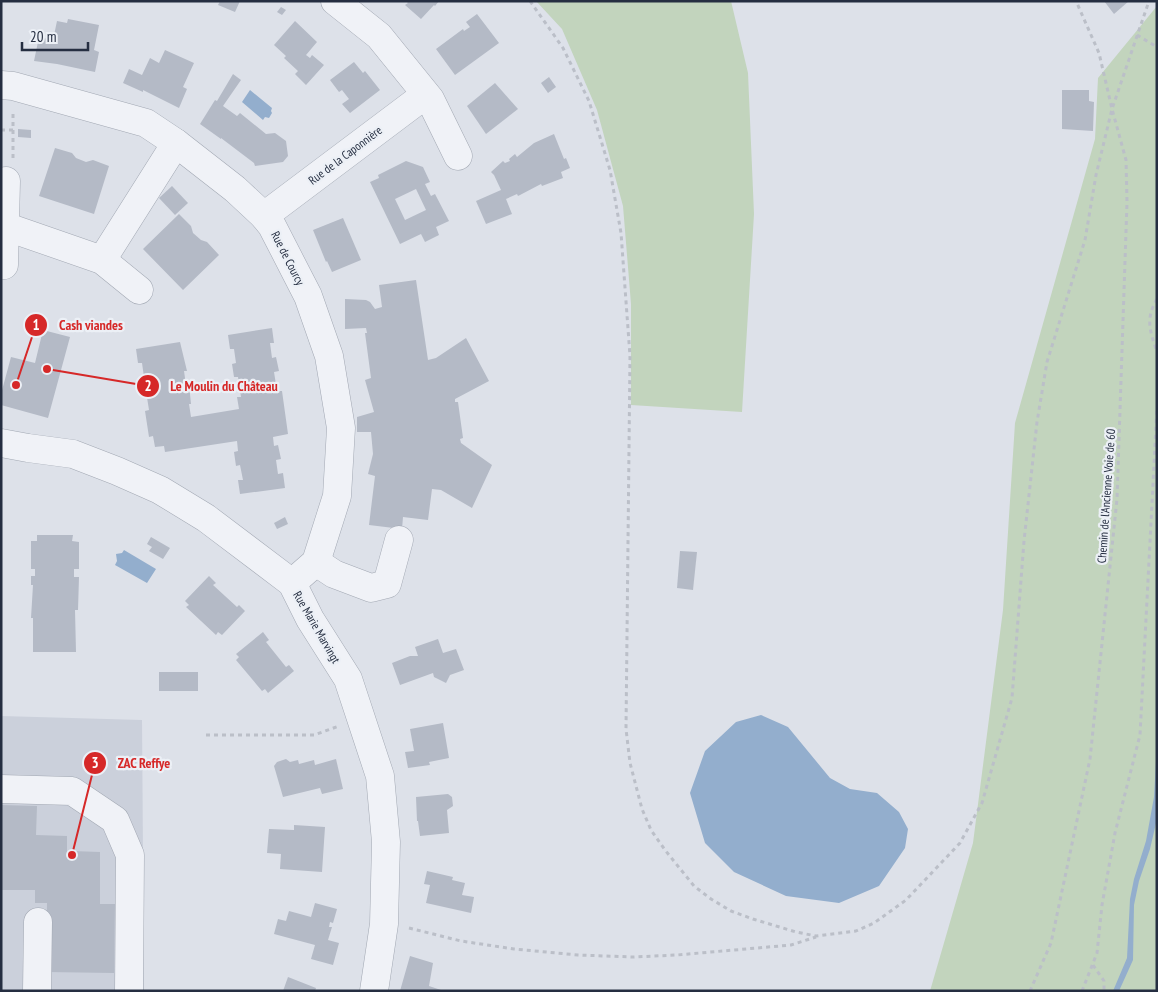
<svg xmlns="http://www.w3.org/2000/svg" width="1158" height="992" viewBox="0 0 1158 992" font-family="'PT Sans Narrow',sans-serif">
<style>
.built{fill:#cbd0db}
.green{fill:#c2d4bd}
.water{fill:#93aecd}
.building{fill:#b4bac6;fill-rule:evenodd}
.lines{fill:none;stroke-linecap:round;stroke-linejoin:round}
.minor-casing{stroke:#a2a8b3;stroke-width:29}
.path{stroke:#bbbfc8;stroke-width:3;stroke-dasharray:4 4;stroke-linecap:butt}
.minor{stroke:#f0f2f7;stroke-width:28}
.labels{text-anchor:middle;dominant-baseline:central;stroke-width:4.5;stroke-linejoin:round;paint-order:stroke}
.street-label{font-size:12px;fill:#252e41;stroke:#ecf0f6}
.leader{fill:none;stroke:#d62828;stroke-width:2}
.callout-dot{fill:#d62828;stroke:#ecf0f6;stroke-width:2}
.mark-label{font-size:15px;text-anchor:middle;font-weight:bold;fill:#fff}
.callout-label{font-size:14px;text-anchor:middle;font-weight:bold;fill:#d62828;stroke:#ecf0f6;stroke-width:4.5;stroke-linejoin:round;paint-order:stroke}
</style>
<rect width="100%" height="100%" fill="#dde1e9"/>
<!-- built -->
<polygon class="built" points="1,716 142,720 144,991 1,991"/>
<!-- green -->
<g class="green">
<polygon points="536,1 731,1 748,73 754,214 742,412 631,405 631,304 623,206 597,110 562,29"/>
<polygon points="1157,6 1157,991 930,991 973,843 1003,610 1015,423 1095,139 1098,78"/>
</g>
<!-- water -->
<g class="water">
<polygon points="250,90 272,108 271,111 272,113 269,118 265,117 263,120 242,102"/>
<polygon points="124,550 156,569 147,583 115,565 117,561 116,554 122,553"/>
<polygon points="761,715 788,727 830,778 850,789 877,793 899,812 908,829 905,848 879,886 839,903 786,896 734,872 705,843 690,793 705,751 736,722"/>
<polygon points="1157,744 1157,819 1150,849 1139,881 1134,905 1133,960 1119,991 1113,991 1127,958 1130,899 1134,879 1146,841 1154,797"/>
</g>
<!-- building -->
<g class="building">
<polygon points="220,1 240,1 235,12 218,5"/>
<polygon points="406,1 439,1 435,6 434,5 421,19 405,5 408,3"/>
<polygon points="1104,1 1129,1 1114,14"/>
<polygon points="281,7 286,10 282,15 277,12"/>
<polygon points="477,14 499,43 455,75 436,49 463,29 464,31 470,27 466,22"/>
<polygon points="68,19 99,25 94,50 99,52 95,72 57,64 34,61 39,37 53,40 57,21 67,23"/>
<polygon points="295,21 317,42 306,55 310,58 312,55 324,65 306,85 295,74 298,71 284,58 286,56 274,45"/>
<polygon points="165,50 194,63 183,87 187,89 179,108 143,90 143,92 123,83 129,69 142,75 150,58 159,63"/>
<polygon points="354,62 363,73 365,71 380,90 350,113 342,104 349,99 342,90 339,92 330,80"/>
<polygon points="233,74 241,80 223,106 237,116 240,113 266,134 275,133 286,141 288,156 283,162 255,166 254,163 221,138 221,139 200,124 215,100 217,101"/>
<polygon points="549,77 556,87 548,93 541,83"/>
<polygon points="495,83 518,109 486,134 467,106"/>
<polygon points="1062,90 1089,90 1089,101 1094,102 1093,131 1062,129"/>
<polygon points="18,129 31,130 31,138 18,137"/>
<polygon points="554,134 564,159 566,158 570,168 561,172 563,178 542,186 541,184 520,195 518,196 517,194 506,199 512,214 486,224 476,201 501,190 494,175 491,172 503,161 505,163 510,161 509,159 515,154 517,157 534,143"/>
<polygon points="55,148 72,153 76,158 86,162 93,160 109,166 94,214 39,196"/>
<path d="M406 161 423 167 430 182 425 184 431 196 435 194 449 221 436 227 439 235 425 242 421 234 400 244 370 182 379 178 378 175ZM416 189 426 210 405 220 395 199Z"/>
<polygon points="172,186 188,203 175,215 159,198"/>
<polygon points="179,214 191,226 193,233 201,240 207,242 219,255 183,290 143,249"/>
<polygon points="343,218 361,260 332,272 327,261 326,262 313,230"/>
<polygon points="416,280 428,360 436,358 466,338 489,381 455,399 455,402 458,402 463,438 460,439 461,443 492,465 472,508 441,490 432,489 428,520 403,517 402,529 369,525 375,476 368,474 373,454 371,432 357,432 357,417 374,412 365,380 371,378 365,333 367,333 366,328 345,329 345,299 366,300 370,302 375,309 382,307 379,285"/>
<polygon points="272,328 274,343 270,343 272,358 276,357 279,371 274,372 277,391 282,391 288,434 273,437 274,446 278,445 281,459 276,460 278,474 283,473 285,488 240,494 238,480 243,480 240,465 236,466 234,452 238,451 237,441 165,452 164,446 155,447 153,436 149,437 145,411 149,410 146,391 142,391 140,377 144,377 142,363 138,363 136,349 180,342 187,371 184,371 186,385 189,384 191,404 189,404 191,417 239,409 237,397 241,397 238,377 234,377 232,364 236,363 234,349 230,349 228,335"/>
<polygon points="43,330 70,337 48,418 1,405 1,394 11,357 35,363"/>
<polygon points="285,517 288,524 277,529 274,523"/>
<polygon points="37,535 73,535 72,541 79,542 79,569 74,569 74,577 79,577 78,610 75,610 76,652 33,652 33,618 31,618 33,585 31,585 31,576 35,576 35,569 31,569 31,541 37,541"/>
<polygon points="151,537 170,548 163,559 149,551 152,547 147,544"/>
<polygon points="680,551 697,552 693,590 677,588"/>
<polygon points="209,576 216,583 213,585 237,607 239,605 245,611 222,635 218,632 216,635 186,607 189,605 185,601"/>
<polygon points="263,632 269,640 266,642 286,667 289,665 294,671 268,693 265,689 262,691 236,660 239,657 236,654"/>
<polygon points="438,639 443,653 456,649 464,670 450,675 446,683 434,677 433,673 400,685 392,663 410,656 418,656 415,647"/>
<rect x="159" y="672" width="39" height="19"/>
<polygon points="443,723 449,758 429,762 430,765 408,768 405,752 414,751 410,729"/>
<polygon points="286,759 290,762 298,760 299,764 314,760 315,765 336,759 343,789 322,794 320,788 283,797 274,766 277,762"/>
<polygon points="448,794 452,797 453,806 447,810 449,833 420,836 418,821 417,821 416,797"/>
<polygon points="1,805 37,806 36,835 67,836 67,858 72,858 72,851 100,852 100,904 115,904 114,973 46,972 47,903 35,903 35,890 1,890"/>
<polygon points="294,825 325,827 322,872 280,869 281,854 267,853 269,829 294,830"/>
<polygon points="427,871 453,877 452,880 465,883 462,895 474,897 471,913 426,903 430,885 424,884"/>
<polygon points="315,903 337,909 333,923 330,922 329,927 332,927 328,940 339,943 333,965 311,959 315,945 274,934 278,919 286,921 289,911 311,917"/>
<polygon points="410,956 433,963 429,986 444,991 400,991"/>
<polygon points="288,977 316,988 315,991 283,991"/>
</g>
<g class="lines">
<defs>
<g id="minor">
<polyline points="335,1 379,36 430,99 458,156"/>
<polyline points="1,85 13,86 146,123 176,143 235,189 264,216 272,226 308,296 329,356 341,428 337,496 316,562 292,583"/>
<polyline points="264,216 425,95"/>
<polyline points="4,226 102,260 139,290"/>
<polyline points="102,260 176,143"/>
<polyline points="4,265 6,181"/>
<polyline points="1,443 28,448 73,454 117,471 160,490 206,518 292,583 310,619 348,679 380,776 386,842 384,924 374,991"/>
<polyline points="316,562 334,574 371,588 387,584 399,540"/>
<polyline points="1,789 72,791 115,820 130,855 129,991"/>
<polyline points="37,991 38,922"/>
</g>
</defs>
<!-- minor casing -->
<use href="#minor" class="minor-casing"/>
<!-- path -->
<g class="path">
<polyline points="530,1 563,48 589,101 610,170 621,233 630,356 626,729 630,763 642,809 651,830 665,850 694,886 711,899 731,911 753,919 796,932 816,936 856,931 874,923 906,900 960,843 982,803 1012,698 1024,541 1037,422 1047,362 1085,240 1096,175 1112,109 1099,53 1076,1"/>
<polyline points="1137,35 1157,47"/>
<polyline points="1,130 13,130"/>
<polyline points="13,158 13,112"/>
<path d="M1157 299C1145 319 1150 331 1157 352"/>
<polyline points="206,735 314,735 339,726"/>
<polyline points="409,928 461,941 514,949 578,955 633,957 677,955 791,945 816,937"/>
<polyline points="1093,965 1104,981 1104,991"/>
<polyline points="1030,991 1051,943 1090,759 1117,499 1127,202 1126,160 1112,109 1149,1"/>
<polyline points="1082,991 1097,953 1102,905 1115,833 1140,735 1157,407"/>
</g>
<!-- minor -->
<use href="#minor" class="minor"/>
</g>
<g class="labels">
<!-- street labels -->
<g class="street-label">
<text transform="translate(345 155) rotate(-37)">Rue de la Caponnière</text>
<text transform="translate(288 258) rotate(63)">Rue de Courcy</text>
<text transform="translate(1106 496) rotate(-86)">Chemin de l'Ancienne Voie de 60</text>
<text transform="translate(317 627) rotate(60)">Rue Marie Marvingt</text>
</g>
</g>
<!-- callouts -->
<path class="leader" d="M16 385L36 325M47 369L148 386M72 855L95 763"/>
<g class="callout-dot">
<circle cx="16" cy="385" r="5"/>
<circle cx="47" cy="369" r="5"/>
<circle cx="72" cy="855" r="5"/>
<circle cx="36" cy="325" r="12"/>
<circle cx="148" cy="386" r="12"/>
<circle cx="95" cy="763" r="12"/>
</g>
<g class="mark-label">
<text x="36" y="330">1</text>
<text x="148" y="391">2</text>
<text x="95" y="768">3</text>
</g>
<g class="callout-label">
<text x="91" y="330">Cash viandes</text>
<text x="224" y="391">Le Moulin du Château</text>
<text x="144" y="768">ZAC Reffye</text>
</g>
<!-- border -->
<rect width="1158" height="992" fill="none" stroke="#252e41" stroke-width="5"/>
<!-- scale -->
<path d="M22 42v8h66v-8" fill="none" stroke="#252e41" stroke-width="2.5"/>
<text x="30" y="42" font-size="15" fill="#252e41" stroke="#ecf0f6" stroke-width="4" paint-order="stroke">20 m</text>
</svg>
